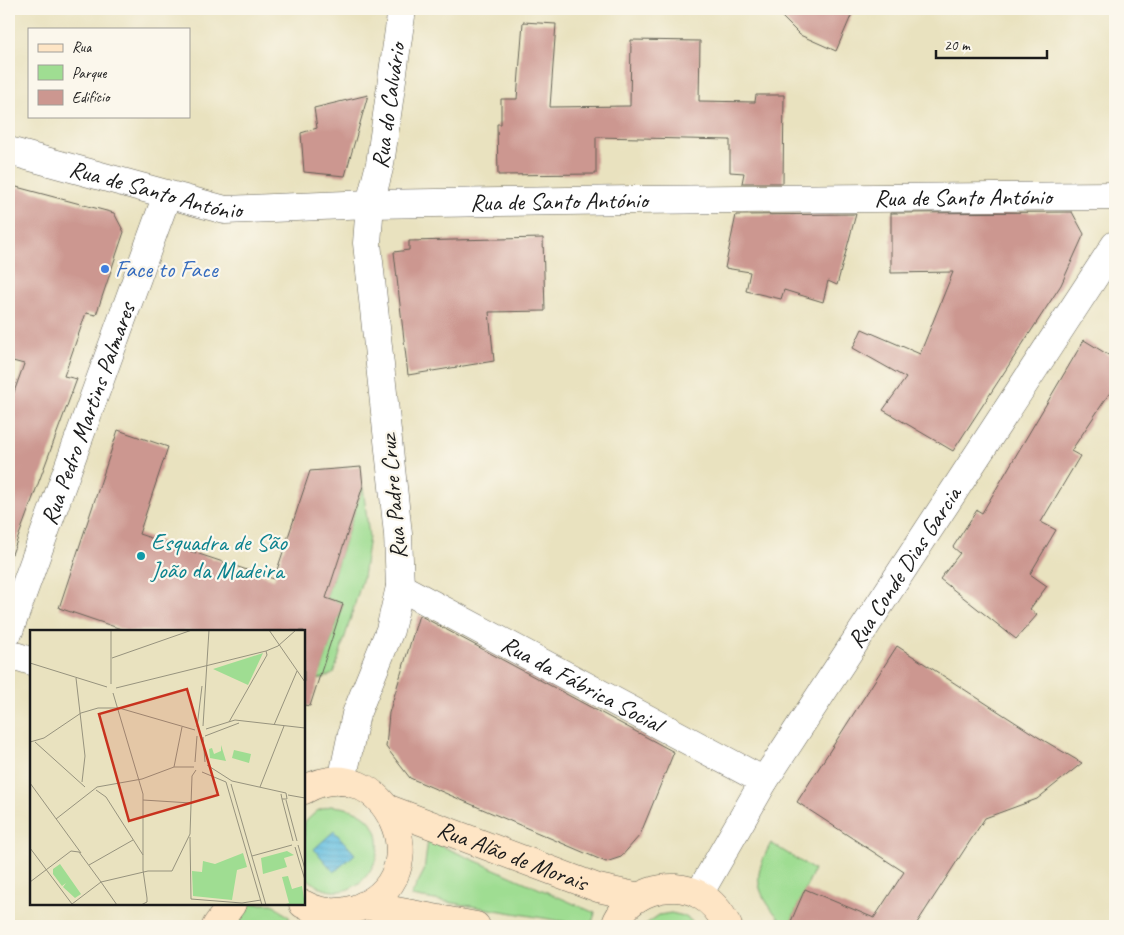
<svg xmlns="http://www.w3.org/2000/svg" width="1124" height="935" viewBox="0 0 1124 935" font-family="Caveat,sans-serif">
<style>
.green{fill:#9fdd92;stroke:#5e7c57}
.water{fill:url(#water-rules);stroke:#3e6c7e}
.building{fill:#cc9790}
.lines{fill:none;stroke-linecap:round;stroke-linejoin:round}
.street-casing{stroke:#646155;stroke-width:29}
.secondary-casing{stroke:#646155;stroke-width:29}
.street{stroke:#fff;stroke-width:28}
.secondary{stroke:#fee5c5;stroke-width:28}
.shop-dot{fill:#3f7fe0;stroke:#fbf7ec;stroke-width:2}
.culture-dot{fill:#0f9aa8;stroke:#fbf7ec;stroke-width:2}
.labels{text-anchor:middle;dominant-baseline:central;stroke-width:4.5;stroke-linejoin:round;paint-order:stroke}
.street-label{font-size:24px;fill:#1c1c1c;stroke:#fbf7ec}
.shop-label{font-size:24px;fill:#366cbe;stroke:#fbf7ec;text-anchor:start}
.culture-label{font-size:24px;fill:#0d838f;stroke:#fbf7ec;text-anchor:start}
.inset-road{fill:none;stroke:#97937e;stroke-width:1}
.view{fill:#c8321e;fill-opacity:0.15;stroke:#c8321e;stroke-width:2.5}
.inset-edge{fill:none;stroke:#1c1c1c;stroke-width:2.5}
</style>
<defs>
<pattern id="water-rules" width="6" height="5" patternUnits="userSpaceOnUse" patternTransform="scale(1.25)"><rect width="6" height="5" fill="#61bddf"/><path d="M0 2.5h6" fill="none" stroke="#54a2bf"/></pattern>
</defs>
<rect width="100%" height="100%" fill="#fbf7ec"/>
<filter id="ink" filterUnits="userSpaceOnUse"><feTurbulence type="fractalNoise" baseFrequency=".02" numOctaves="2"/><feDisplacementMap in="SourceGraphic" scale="10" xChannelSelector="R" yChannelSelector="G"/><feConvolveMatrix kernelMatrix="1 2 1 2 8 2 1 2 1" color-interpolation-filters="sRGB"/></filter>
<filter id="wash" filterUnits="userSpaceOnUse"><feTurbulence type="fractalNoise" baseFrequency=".0096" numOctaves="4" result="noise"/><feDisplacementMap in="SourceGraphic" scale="20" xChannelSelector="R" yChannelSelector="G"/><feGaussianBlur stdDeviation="1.12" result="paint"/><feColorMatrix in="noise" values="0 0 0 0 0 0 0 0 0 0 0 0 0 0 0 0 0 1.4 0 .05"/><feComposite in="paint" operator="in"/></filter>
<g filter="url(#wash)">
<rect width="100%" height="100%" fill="#e9e2bf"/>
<!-- green -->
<g class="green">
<path d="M363 486 369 537 363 577 334 673C323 679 316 681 304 677V665L321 671 343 604 326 598Z"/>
<path d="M330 806C425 810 360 935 304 875V823L317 811Z"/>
<polygon points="428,840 595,913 591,926 411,896 424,871"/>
<path d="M771 843 814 870 789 926H785C758 893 749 883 771 843Z"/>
<polygon points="249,904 273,904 290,918 276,926 234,926"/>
<polygon points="671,913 684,916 699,926 643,926 659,915"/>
</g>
<!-- water -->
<polygon class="water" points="334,831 355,854 334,872 314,849"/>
<g id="blocks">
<!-- building -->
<g class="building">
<polygon points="774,9 854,9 836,51 800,35"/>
<polygon points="523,22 556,24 550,107 630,106 631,40 700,41 699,101 755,102 756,95 784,95 783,183 742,183 744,173 730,172 730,140 596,137 596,174 498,175 497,124 501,124 501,99 517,99"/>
<polygon points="368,95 345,176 304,172 301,133 317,128 314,108"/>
<polygon points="9,185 114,213 124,232 96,315 86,313 64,376 77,379 12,554 9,554 9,406 24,364 9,360"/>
<polygon points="1072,212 1084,234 1061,285 953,451 883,410 906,378 853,348 862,329 920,354 953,272 891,273 891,213"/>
<polygon points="856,214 837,285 828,281 823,302 784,290 781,299 746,291 750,272 725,268 736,215"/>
<polygon points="543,238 545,311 489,312 494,361 408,375 394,252 409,250 409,241"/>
<polygon points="1084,340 1115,359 1115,385 1071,451 1080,456 1041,522 1056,530 1030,574 1047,586 1030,609 1037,615 1016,639 940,579 960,553 953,547 977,510 982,513"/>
<polygon points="118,430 168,447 139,534 274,579 310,471 361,467 363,486 326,598 343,604 310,706 304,705 304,631 127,631 59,608"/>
<polygon points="419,615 674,752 640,835 621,857 606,862 410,778 386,747 389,713"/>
<polygon points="897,646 1038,737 1082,763 1037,799 985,818 915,926 789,926 805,889 874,918 904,872 797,802"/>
</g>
</g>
</g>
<g filter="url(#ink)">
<use href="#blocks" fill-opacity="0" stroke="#646155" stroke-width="1"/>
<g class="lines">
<defs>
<g id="street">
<path id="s1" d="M9 151 225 210 370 204 633 200 1115 196"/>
<path id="s2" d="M400 587 764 781"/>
<path id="s3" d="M9 631 167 195"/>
<polyline points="9,654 31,661"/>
<path id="s4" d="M342 781 356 714 390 630 400 587 398 534 367 243 370 204 380 164 402 9"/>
<path id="s5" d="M699 894 764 781 1115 245"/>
</g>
<g id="secondary">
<path id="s6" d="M389 809 598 888 639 897"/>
<path d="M303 904C319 913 338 914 355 909 445 878 384 745 304 790"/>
<polyline points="364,905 476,926"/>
<polyline points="216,926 232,904"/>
<path d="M615 926C626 893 670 878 700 895 713 902 721 913 728 926"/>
</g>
</defs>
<!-- street casing -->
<use href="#street" class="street-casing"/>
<!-- secondary casing -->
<use href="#secondary" class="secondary-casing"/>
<!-- street -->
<use href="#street" class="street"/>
<!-- secondary -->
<use href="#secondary" class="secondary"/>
</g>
</g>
<!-- markers -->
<circle class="shop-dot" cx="105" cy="269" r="5"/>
<circle class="culture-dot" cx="141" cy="556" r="5"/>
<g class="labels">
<!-- street labels -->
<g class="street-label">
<text stroke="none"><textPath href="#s4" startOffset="688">Rua do Calvário</textPath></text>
<text stroke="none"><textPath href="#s1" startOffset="152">Rua de Santo António</textPath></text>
<text stroke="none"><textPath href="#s1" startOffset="962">Rua de Santo António</textPath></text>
<text stroke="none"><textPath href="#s1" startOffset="558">Rua de Santo António</textPath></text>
<text stroke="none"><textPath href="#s3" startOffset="231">Rua Pedro Martins Palmares</textPath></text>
<text transform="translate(393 497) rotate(-95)">Rua Padre Cruz</text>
<text stroke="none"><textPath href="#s5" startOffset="386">Rua Conde Dias Garcia</textPath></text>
<text stroke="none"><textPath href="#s2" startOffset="206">Rua da Fábrica Social</textPath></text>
<text stroke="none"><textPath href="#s6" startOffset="132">Rua Alão de Morais</textPath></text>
</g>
<!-- shop labels -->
<g class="shop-label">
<text x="115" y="269">Face to Face</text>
</g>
<!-- culture labels -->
<g class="culture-label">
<text x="151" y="542">Esquadra de São<tspan x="151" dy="28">João da Madeira</tspan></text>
</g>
</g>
<!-- overview -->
<g transform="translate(30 630)">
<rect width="275" height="275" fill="#e9e2bf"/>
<path d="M233 23 218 55 183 39ZM191 115 196 131 180 128 179 119 182 118 184 124 191 121ZM204 120 221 124 219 133 202 128ZM257 221 264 225 254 228 257 237 233 244 231 228ZM213 223 217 237 207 240 202 270 163 266 162 241 172 242 173 231 185 234ZM30 234 51 264 45 268 33 257 36 253 32 256 23 244V239ZM258 246 262 259 272 256 275 275H253L259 273 252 247Z" fill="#9fdd92"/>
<path class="inset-road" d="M239 0 275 52M82 28 162 0M0 33 77 57M46 48 55 126 52 152M81 54V0M86 58 236 21 248 16 266 0M83 63 113 164V240L117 268V272L111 275M199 92 237 25 236 21M244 95 267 41M173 96 179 0M167 97 172 56M176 99 205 90 275 98M175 106 209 93M173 107 175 132M0 112 14 108 51 83 68 78H89L165 100M5 112 55 157M165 132 167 106M177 135 202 151 256 163 257 169H252L251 164M144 137 152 97M172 142 196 152 232 275M0 153 51 223M201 154 236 275M230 157 254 96M66 160 76 167 113 225M258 165 275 168M252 169 263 211M113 170 161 173M256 170 267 211M26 189 67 157 112 149 144 137H164M160 207 161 269 212 273 231 270M268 215 275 239M265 217 275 250M0 218 42 274M222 226 262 215M59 235 103 210M0 252 41 221 49 222 71 252 42 274M87 275 71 252 118 241H142L160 204 162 146 166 140"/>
<path class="view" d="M157 59 188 165 99 191 69 84Z"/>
<rect width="275" height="275" class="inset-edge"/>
</g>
<!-- margin -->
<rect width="1124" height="935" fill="none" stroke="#fbf7ec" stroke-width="30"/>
<!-- legend -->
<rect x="28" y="28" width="162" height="90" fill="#fbf7ec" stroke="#a29f99"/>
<rect x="38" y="44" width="25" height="8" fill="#fee5c5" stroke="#a29f99"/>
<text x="72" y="52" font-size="15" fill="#1c1c1c">Rua</text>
<rect x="38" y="65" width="25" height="15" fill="#9fdd92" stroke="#a29f99"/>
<text x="72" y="78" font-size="15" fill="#1c1c1c">Parque</text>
<rect x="38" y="90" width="25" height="15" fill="#cc9790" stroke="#a29f99"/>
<text x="72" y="102" font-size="15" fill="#1c1c1c">Edifício</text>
<!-- scale -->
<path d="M936 50v8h111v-8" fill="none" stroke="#1c1c1c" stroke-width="2.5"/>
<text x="944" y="50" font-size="15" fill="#1c1c1c" stroke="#fbf7ec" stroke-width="4" paint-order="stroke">20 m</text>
</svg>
